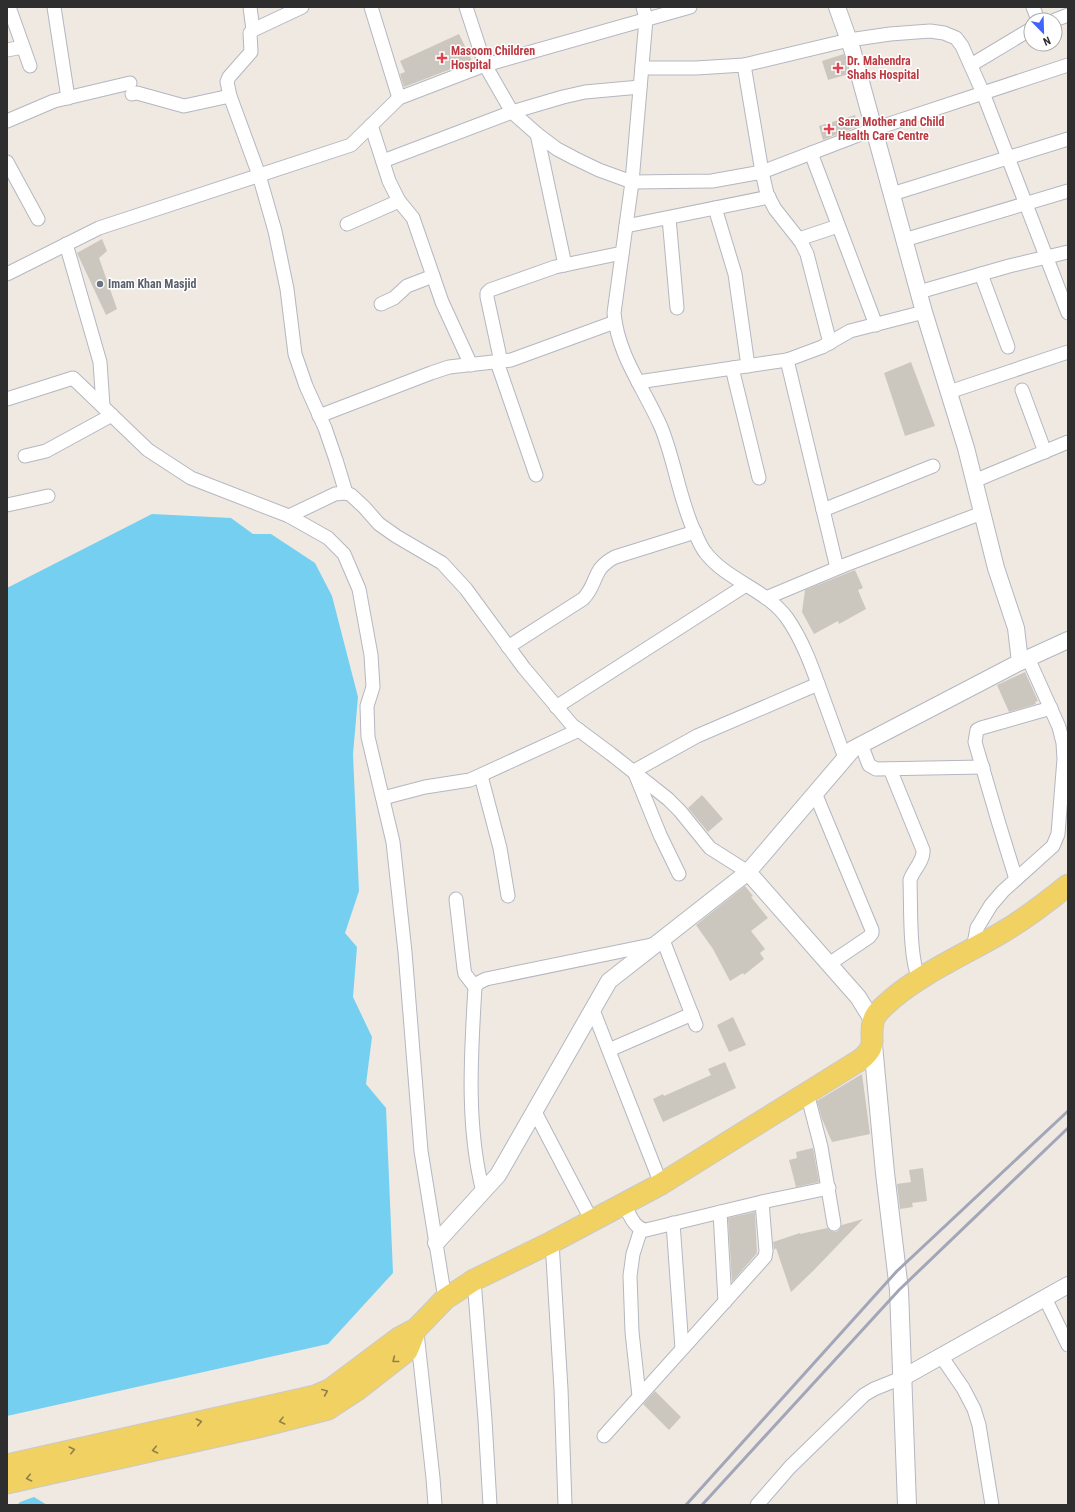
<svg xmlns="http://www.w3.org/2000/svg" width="1075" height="1512" viewBox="0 0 1075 1512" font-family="'Roboto Condensed',sans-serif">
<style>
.water{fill:#75cff0}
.building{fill:#cbc7bf}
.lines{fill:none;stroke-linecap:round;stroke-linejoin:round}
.minor-casing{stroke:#b4b7c1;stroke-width:15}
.tertiary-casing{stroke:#b4b7c1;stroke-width:18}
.secondary-casing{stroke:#b4b7c1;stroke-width:20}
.primary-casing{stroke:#c9c9c9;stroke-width:23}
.minor{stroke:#fff;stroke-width:13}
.tertiary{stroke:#fff;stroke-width:16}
.secondary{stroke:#fff;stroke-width:18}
.primary{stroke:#f2d163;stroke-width:21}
.rail{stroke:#a3a6b8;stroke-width:3}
.oneway{stroke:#908048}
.health-dot{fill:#e0444e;stroke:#fff;stroke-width:1.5}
.worship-dot{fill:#6b7280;stroke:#fff;stroke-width:1.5}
.labels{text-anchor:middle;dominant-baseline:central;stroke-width:3;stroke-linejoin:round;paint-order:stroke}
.health-label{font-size:12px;font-weight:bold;fill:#be3a42;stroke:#fff;text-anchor:start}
.worship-label{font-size:12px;font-weight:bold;fill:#5b616d;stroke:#fff;text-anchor:start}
</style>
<rect width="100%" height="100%" fill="#efe9e1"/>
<!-- water -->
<g class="water">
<polygon points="152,514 231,518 253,534 271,534 315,563 332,596 358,697 353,754 359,891 345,933 357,947 353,997 372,1037 366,1084 386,1108 393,1273 328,1344 7,1416 7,588"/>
<polygon points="34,1497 47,1505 17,1505 20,1502"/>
</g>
<!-- building -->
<g class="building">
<polygon points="459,34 472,61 404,87 400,74 405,72 400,61"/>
<polygon points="844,54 849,74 828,80 822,61"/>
<polygon points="855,115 858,126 823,140 819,126"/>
<polygon points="102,239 107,251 99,258 117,309 106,315 77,253"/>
<polygon points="911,362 935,426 905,436 884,373"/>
<polygon points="855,570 863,588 858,590 866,609 839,624 838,621 814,634 802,612 805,590"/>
<polygon points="1025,672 1038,701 1035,702 1036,704 1009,712 997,685"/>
<polygon points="702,795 723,819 708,832 688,808"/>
<polygon points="745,886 753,896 751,897 768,918 751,931 765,949 760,953 764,959 744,975 743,973 730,981 713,949 696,925"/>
<polygon points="733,1017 746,1045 729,1052 717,1025"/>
<polygon points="725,1062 736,1088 663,1122 653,1099 663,1094 664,1096 711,1075 708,1069"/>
<polygon points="862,1074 870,1134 832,1142 822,1119 817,1101"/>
<polygon points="813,1148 819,1182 796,1187 789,1160 797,1158 796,1152"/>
<polygon points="923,1168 927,1201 912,1203 913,1207 900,1209 897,1184 911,1182 909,1170"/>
<polygon points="755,1212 757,1253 732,1282 728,1218"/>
<polygon points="863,1219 813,1271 791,1292 776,1248 774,1250 773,1242 800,1233 800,1234 827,1228 831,1231 836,1232 839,1230 842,1225"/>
<polygon points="655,1391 681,1417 669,1430 643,1404"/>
</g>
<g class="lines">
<defs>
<g id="minor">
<polyline points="9,7 30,66"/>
<polyline points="54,7 68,98"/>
<polyline points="250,7 253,30"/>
<polyline points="302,7 253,30 250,33 251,52 229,77 227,82 230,96 259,175 275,231 287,289 295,354 306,386 325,428 336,460 346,493"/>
<polyline points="371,7 399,98"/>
<polyline points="466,7 485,65 690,7"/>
<path d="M643 7 646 19 632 182 614 313C618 356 644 388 661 427 675 461 679 499 695 533 698 539 701 547 705 552 727 581 766 589 787 618 803 641 812 667 821 692 829 714 837 736 845 758"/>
<polyline points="1033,7 1038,20"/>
<polyline points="1055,20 1068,15"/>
<polyline points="7,50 23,47"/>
<polyline points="744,65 762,172 767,194 775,209 801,242 807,254 830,343"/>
<polyline points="971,65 1031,29"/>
<polyline points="642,68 696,68 744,65 849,40 890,34 930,31 944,33 956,38 962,46 983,93 1068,313"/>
<polyline points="132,94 137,93 184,106 230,96"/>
<polyline points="7,121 54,101 130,83"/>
<polyline points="371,125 389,181 399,201 413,218 442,302 471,365"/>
<polyline points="537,134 565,265"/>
<polyline points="811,153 876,325"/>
<polyline points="383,161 512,112 563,97 585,92 640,87"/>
<polyline points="7,162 38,219"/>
<polyline points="892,194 1068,139"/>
<polyline points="715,208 735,274 748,366"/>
<polyline points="669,218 677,308"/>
<polyline points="347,224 399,201"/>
<polyline points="626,226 769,197"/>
<polyline points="799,239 838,226"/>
<polyline points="904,240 1068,191"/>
<polyline points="66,244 100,362 103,406"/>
<polyline points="7,274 99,228 351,145 399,98 485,65 512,112 537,134 557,149 574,158 599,170 632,182 712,181 762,172 874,129 1068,65"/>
<polyline points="981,274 1008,347"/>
<polyline points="919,292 1009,266 1068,252"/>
<polyline points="381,304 394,298 407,286 433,276"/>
<polyline points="787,360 837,568"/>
<polyline points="497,362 536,475"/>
<polyline points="501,362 487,297 487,293 490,290 555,267 622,253"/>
<polyline points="732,368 759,478"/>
<polyline points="638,382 787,360 822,347 850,331 924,312"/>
<polyline points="1022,390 1045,452"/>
<polyline points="949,392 1068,352"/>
<polyline points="7,399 73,378 148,450 191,478 289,516 328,538 344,554 359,589 371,655 373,687 367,706 368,737 393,842 405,952 421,1151 445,1299"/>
<polyline points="319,416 431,373 449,367 511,360 615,322"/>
<polyline points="25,456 46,451 112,415"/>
<polyline points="974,481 1068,442"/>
<polyline points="7,505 48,496"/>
<polyline points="823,510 933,466"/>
<polyline points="289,516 335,494 346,493 351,495 364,507 379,524 396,536 442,563 466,589 524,668 572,725 611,754 668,799 680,811 710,848 748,872"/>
<polyline points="766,598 845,565 982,513"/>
<path d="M508 647 583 599C593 589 593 580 600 569 604 564 609 560 615 557L695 532"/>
<polyline points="556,707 746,585"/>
<polyline points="861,744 869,765 876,769 983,767"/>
<path d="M890 769 923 850C924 861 913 870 910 880 911 906 909 957 919 979"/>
<polyline points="481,776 500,848 508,896"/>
<polyline points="815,793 872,930 872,933 869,937 829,964"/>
<polyline points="383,798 425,787 470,780 579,730"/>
<polyline points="679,874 660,835 634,771 697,736 818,684"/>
<polyline points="1016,879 999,824 975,742 977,730 981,728 1051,708"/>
<polyline points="456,899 464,969 465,974 475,987"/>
<polyline points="663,940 696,1025"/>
<polyline points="973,949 977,928 991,905 1003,891 1053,846 1058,834 1064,759 1063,743 1059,727 1028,658"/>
<polyline points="593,1010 661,1184"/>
<polyline points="609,1050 692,1014"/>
<polyline points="807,1093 821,1147 834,1224"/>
<polyline points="535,1112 592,1221"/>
<path d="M483 1192C466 1125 471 1055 475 987L478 983 486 979 656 944"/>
<path d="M624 1204C629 1213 634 1229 646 1230L762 1202 829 1188"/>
<polyline points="720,1212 725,1302"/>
<polyline points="673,1223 682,1348"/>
<polyline points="552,1242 561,1389 565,1505"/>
<polyline points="474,1280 485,1420 490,1505"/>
<polyline points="1045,1298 1068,1345"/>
<polyline points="417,1333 433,1478 435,1505"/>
<polyline points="941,1356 963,1388 974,1409 979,1425 992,1505"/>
<polyline points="639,1396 632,1332 630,1276 633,1254 641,1229"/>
<polyline points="604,1436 765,1257 766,1251 762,1202"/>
<polyline points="757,1505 790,1467 864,1395 874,1389 904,1377"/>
</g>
<g id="tertiary">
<polyline points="837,7 852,49 924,312 966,448 996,568 1016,628 1020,662"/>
<polyline points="748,872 858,997 873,1021"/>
<polyline points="436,1243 498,1175 609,981 748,872 853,749 1020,662 1068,640"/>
<polyline points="904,1377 1068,1285"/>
</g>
<polyline id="secondary" points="873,1045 885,1173 899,1290 907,1505"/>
<g id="primary">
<polyline points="7,1465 315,1396 331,1389 399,1338 416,1329"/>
<path d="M7 1483 258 1427 328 1409 357 1390 407 1351 416 1329 445 1299 474 1280 552 1242 661 1184 860 1060C879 1044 869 1042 873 1022 875 1013 885 1005 892 999 924 972 965 954 1001 933 1025 919 1047 902 1068 885"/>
</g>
</defs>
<!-- minor casing -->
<use href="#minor" class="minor-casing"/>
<!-- tertiary casing -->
<use href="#tertiary" class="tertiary-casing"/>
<!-- secondary casing -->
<use href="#secondary" class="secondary-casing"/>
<!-- primary casing -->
<use href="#primary" class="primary-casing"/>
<!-- minor -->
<use href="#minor" class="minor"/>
<!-- tertiary -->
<use href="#tertiary" class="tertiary"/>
<!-- secondary -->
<use href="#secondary" class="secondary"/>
<!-- primary -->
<use href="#primary" class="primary"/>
<!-- rail -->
<g class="rail">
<polyline points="686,1505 897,1271 1068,1111"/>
<polyline points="702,1505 899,1290 1068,1128"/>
</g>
</g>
<!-- one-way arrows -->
<defs><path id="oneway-chevron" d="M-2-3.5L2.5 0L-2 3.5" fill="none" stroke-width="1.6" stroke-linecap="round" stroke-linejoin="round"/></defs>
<g class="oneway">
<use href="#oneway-chevron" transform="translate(395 1360) rotate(142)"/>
<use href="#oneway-chevron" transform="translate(325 1392) rotate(-23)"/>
<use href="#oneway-chevron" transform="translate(282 1421) rotate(166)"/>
<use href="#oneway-chevron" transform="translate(199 1422) rotate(-12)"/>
<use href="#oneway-chevron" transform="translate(72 1450) rotate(-13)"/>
<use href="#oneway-chevron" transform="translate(155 1450) rotate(168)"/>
<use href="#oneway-chevron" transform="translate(29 1478) rotate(168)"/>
</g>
<!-- markers -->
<g class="health-dot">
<path d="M440 52h4v4h4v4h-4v4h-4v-4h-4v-4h4z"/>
<path d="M836 62h4v4h4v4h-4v4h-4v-4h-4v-4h4z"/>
<path d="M827 123h4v4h4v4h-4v4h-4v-4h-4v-4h4z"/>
</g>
<circle class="worship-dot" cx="100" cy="284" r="4"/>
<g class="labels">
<!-- health labels -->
<g class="health-label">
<text x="451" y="51">Masoom Children<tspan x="451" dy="14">Hospital</tspan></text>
<text x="847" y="61">Dr. Mahendra<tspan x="847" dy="14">Shahs Hospital</tspan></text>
<text x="838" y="122">Sara Mother and Child<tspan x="838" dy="14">Health Care Centre</tspan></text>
</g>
<!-- worship labels -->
<g class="worship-label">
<text x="108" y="284">Imam Khan Masjid</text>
</g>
</g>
<!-- border -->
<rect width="1075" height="1512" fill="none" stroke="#2e2e2e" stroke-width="16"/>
<!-- north arrow -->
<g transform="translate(1043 32) rotate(157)"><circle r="19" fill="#ffffff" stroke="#ababab"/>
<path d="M0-3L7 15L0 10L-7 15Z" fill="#4264fb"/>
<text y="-6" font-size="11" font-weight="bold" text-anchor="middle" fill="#2e2e2e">N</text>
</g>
</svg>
